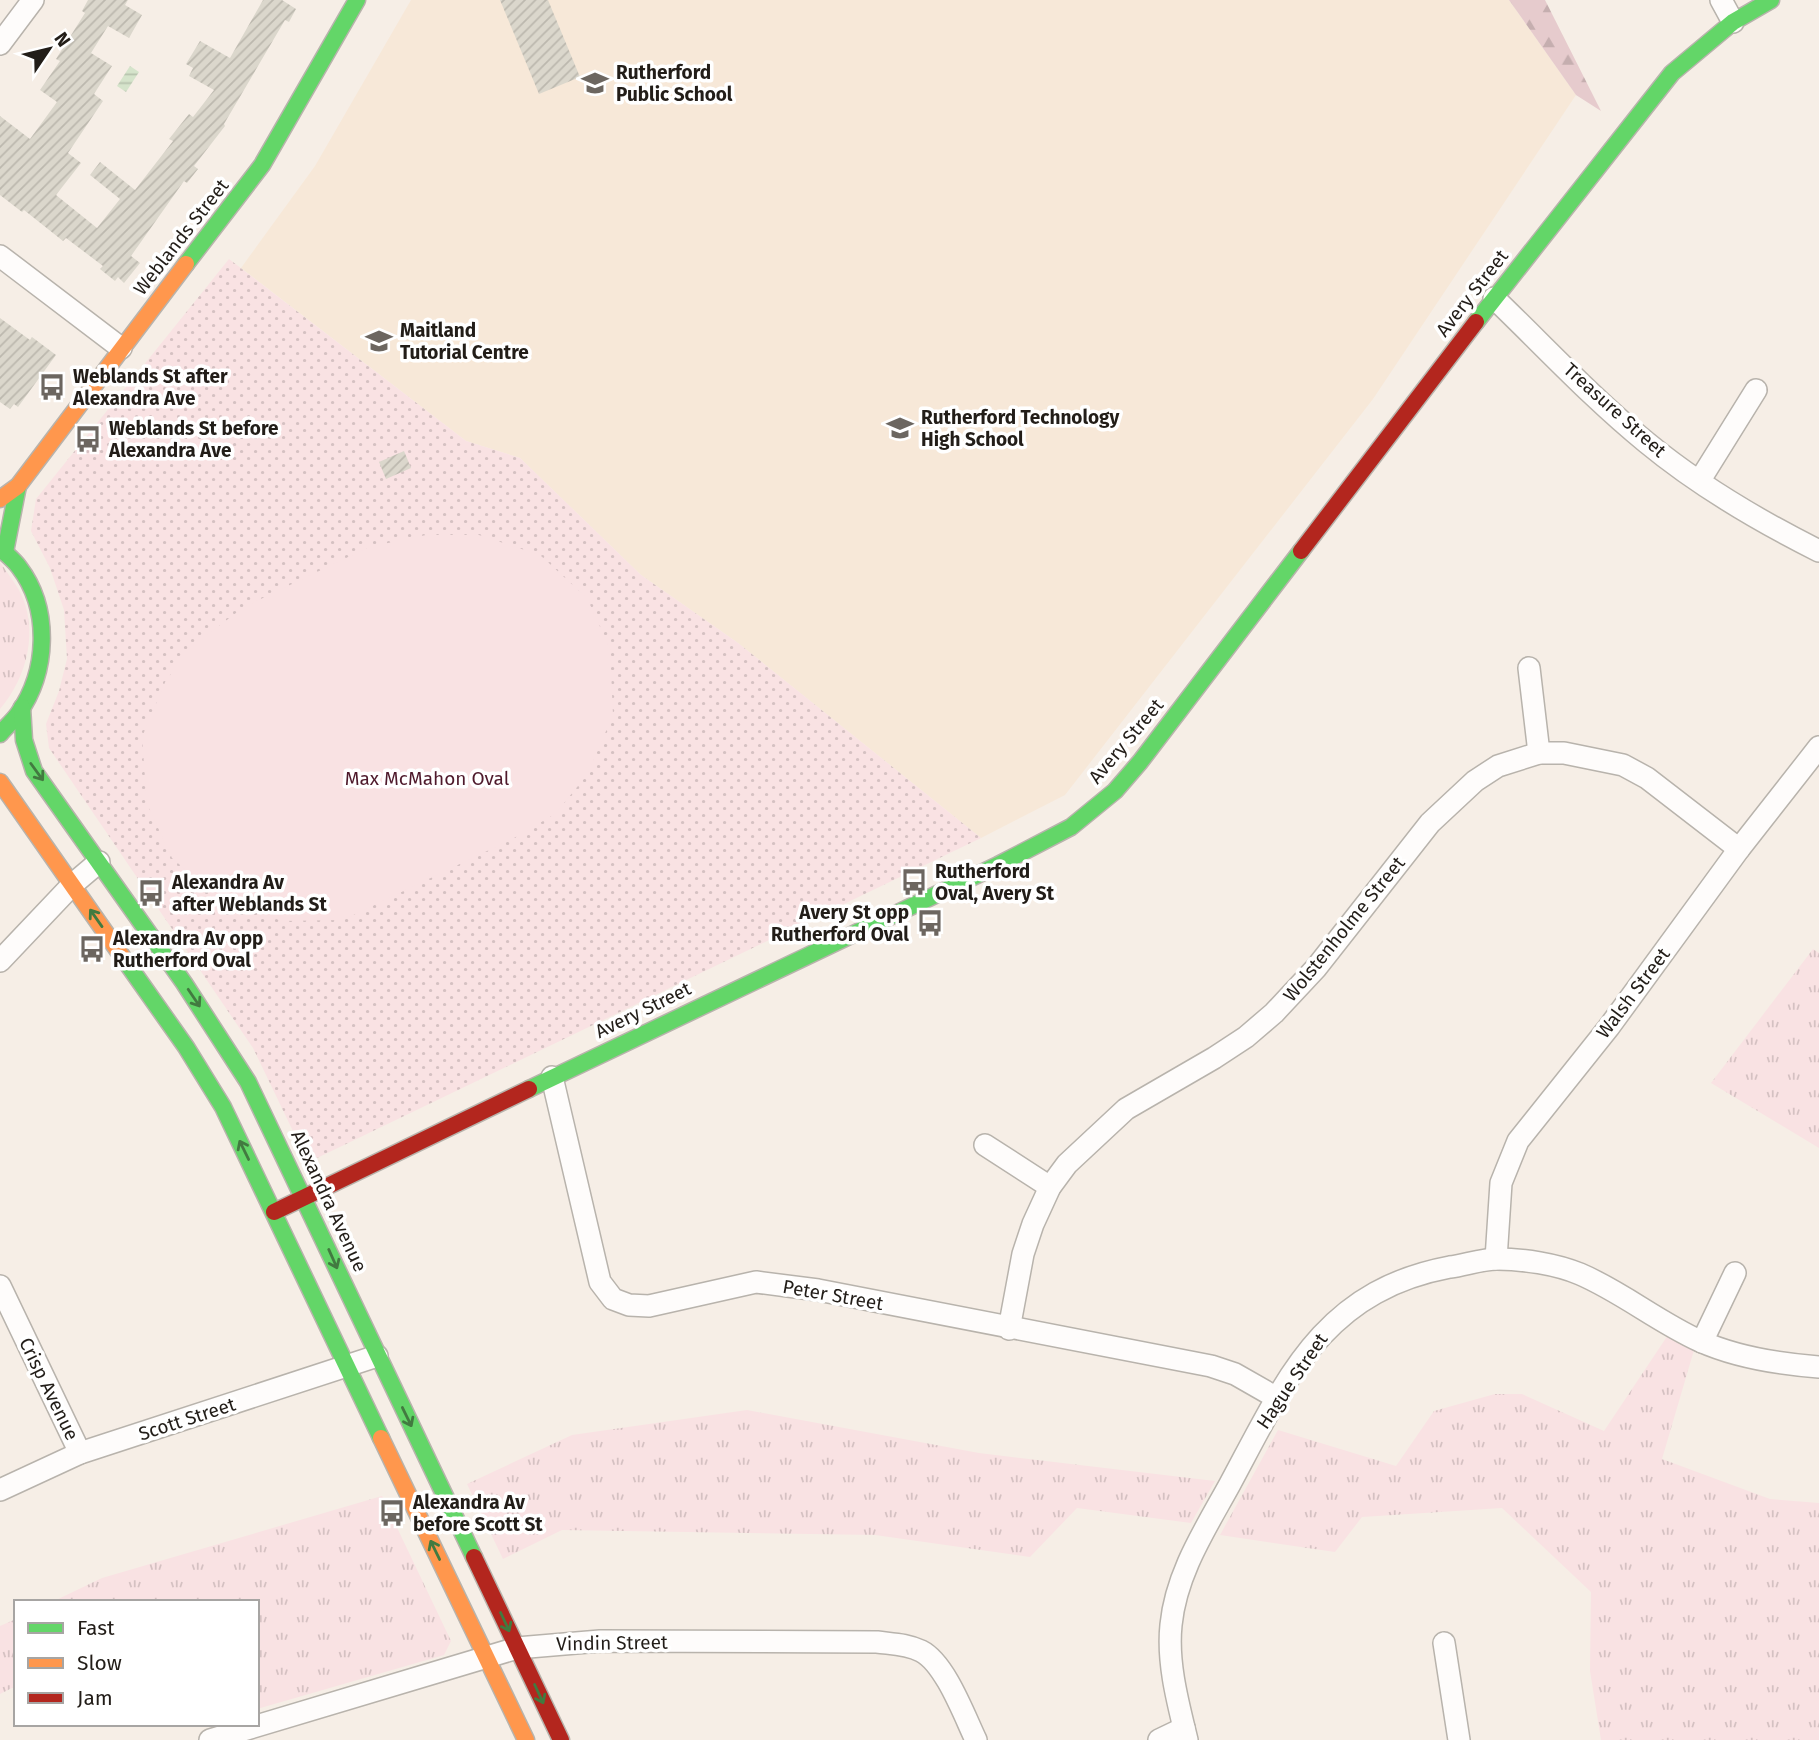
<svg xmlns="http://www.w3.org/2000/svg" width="1819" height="1740" viewBox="0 0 1819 1740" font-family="'Fira Sans',sans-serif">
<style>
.built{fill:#f7e8d8}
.grass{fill:url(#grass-tufts)}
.forest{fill:url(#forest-firs)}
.park{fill:url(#park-dots)}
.garden{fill:#f9e2e3}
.water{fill:url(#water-rules)}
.building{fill:url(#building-hatch)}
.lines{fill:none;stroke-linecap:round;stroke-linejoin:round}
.street-casing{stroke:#b8b3ac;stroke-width:24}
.fast-casing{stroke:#b8b3ac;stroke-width:19}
.slow-casing{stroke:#b8b3ac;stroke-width:19}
.jam-casing{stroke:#b8b3ac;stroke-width:19}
.street{stroke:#fefcfb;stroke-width:21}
.fast{stroke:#63d668;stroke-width:16}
.slow{stroke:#ff974d;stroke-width:16}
.jam{stroke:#b3261e;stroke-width:16}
.oneway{stroke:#427a40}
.labels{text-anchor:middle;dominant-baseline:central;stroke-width:7;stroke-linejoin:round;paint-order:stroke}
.poi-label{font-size:19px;font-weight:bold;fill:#221d18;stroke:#fff;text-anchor:start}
.street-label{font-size:19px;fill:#221d18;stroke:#fff}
.park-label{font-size:19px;fill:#4e192b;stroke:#fff}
</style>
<defs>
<pattern id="grass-tufts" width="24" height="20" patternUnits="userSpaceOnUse" patternTransform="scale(1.75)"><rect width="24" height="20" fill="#f9e2e3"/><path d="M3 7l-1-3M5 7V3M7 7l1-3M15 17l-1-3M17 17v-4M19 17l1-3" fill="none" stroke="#d5c1c2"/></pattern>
<pattern id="forest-firs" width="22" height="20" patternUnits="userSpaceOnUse" patternTransform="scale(1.75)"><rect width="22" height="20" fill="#e6cbcd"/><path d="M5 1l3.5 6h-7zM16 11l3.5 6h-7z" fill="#c5aeaf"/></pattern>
<pattern id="park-dots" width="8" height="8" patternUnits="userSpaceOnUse" patternTransform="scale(1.75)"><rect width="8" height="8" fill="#f9e2e3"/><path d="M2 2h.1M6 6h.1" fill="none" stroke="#d5c1c2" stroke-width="1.8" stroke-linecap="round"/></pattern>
<pattern id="water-rules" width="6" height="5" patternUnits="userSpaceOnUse" patternTransform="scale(1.75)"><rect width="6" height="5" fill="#d5e4cb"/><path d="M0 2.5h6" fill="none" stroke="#b7c3ae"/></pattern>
<pattern id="building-hatch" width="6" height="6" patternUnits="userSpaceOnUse" patternTransform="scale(1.75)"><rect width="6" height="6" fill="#dbd7cc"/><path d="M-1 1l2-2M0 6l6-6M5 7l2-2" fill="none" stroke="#bcb8ae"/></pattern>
</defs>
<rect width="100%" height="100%" fill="#f6eee6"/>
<!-- built -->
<polygon class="built" points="411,0 1509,0 1576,95 1373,399 1065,795 981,838 738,643 641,575 520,458 466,441 241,268 315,166"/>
<!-- grass -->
<g class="grass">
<path d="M0 562C6 571 13 580 19 590 40 629 27 678 0 709Z"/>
<polygon points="1813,949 1819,953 1819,1148 1711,1083"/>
<polygon points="1668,1335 1694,1350 1662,1459 1770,1499 1819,1503 1819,1740 1601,1740 1590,1671 1591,1592 1502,1508 1362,1517 1335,1552 1220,1535 1278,1430 1396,1466 1434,1411 1495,1394 1522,1394 1604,1431"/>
<polygon points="747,1410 979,1453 1215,1481 1191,1523 1077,1508 1030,1557 875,1535 562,1530 503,1559 467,1484 572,1435"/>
<polygon points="382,1496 451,1641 444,1655 257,1709 257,1602 52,1602 102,1578"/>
<polygon points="16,1619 16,1686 0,1694 0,1626"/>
</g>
<!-- forest -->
<polygon class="forest" points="1509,0 1545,0 1601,111 1576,95"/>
<!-- park -->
<polygon class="park" points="229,259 466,441 520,458 641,575 738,643 981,838 317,1158 303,1152 253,1048 49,748 46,724 59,691 67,659 64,610 50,568 31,531 36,499"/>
<!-- garden -->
<polygon class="garden" points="426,535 479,535 540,555 587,598 610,649 613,715 587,775 555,814 514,838 343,920 282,921 219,899 172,858 147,804 142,737 166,680 199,641 244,607 369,547"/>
<!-- water -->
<polygon class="water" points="130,66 139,72 126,92 117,86"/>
<!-- building -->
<g class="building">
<polygon points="88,0 128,0 125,5 142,15 129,38 108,26 91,53 112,66 94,94 103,101 68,153 81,163 56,195 97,228 120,199 90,175 100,162 135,190 173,141 169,139 189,114 193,117 214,90 189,76 193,68 186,64 200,41 230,58 263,0 282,0 296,9 289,22 285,20 224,124 225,126 194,166 198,169 187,183 184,181 131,256 140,263 124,283 118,277 115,281 100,269 103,266 66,238 63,241 24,210 22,212 0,195 0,116 30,139 57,102 40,90 60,61 56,59 85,13 82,11"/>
<polygon points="500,0 548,0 580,77 539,94"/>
<polygon points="0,318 30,340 32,337 56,355 18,407 14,404 10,409 0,402"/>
<polygon points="404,451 411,468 386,479 379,462"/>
</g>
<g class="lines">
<defs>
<g id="street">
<polyline points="1721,0 1733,22"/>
<polyline points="0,44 33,0"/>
<polyline points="0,256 121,348"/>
<path d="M1494 298C1544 346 1592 398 1646 442 1698 485 1759 521 1819 551"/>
<polyline points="1700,480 1756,390"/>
<polyline points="1529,668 1539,753"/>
<polyline points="0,961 73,884 99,862"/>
<polyline points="552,1077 600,1282 613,1299 629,1305 649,1306 756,1282 818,1290 1211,1366 1235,1374 1277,1398"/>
<polyline points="985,1145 1050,1187"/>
<polyline points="1496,1259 1501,1183 1518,1141 1609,1027 1739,849 1819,747"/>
<polyline points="0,1286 80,1453"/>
<polyline points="1009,1329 1023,1254 1033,1224 1050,1187 1067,1164 1126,1109 1214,1058 1246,1037 1274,1013 1316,968 1430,823 1475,781 1498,766 1539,753 1564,753 1623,765 1647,778 1739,849"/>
<polyline points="1702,1342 1735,1273"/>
<polyline points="0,1490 80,1453 377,1356"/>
<polyline points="1444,1643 1459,1740"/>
<path d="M210 1740 517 1648 600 1641 877 1642C892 1644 907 1644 921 1651 945 1663 964 1715 976 1740"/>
<polyline points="1159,1740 1184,1728"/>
<path d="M1187 1740C1178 1703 1167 1663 1171 1625 1176 1573 1206 1528 1230 1484 1286 1380 1322 1291 1450 1267 1465 1265 1482 1259 1497 1259 1523 1259 1556 1264 1580 1274 1622 1292 1658 1322 1700 1341 1738 1358 1779 1364 1819 1367"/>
</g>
<g id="fast">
<polyline points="186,264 262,165 357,0"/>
<polyline points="1476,322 1672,73 1733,22 1771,0"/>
<path d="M0 548C6 554 14 560 19 567 51 609 48 672 18 714 13 721 6 727 0 734"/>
<polyline points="5,552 18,486"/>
<polyline points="22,707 24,740 34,771 184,983 248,1082 474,1557"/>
<polyline points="126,962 186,1047 223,1107 381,1438"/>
<polyline points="529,1089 998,865 1071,827 1115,791 1140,762 1301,551"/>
</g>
<g id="slow">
<polyline points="0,499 18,486 186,264"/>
<polyline points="0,782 126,962"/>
<polyline points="381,1438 526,1740"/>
</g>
<g id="jam">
<polyline points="1301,551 1476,322"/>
<polyline points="274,1212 529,1089"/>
<polyline points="474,1557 561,1740"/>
</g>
</defs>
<!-- street casing -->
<use href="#street" class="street-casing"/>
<!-- fast casing -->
<use href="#fast" class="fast-casing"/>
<!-- slow casing -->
<use href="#slow" class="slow-casing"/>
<!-- jam casing -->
<use href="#jam" class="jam-casing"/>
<!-- street -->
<use href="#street" class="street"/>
<!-- fast -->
<use href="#fast" class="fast"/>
<!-- slow -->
<use href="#slow" class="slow"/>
<!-- jam -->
<use href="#jam" class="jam"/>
</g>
<!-- one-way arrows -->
<defs><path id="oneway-shaft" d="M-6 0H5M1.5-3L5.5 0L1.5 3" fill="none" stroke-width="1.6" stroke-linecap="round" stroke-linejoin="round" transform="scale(1.75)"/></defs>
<g class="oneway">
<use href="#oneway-shaft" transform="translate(37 772) rotate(54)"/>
<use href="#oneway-shaft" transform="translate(96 918) rotate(-125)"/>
<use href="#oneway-shaft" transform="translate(194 998) rotate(56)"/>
<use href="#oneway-shaft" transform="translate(244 1150) rotate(-116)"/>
<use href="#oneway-shaft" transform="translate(333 1259) rotate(66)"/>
<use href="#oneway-shaft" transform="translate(407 1417) rotate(64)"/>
<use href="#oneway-shaft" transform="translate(435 1550) rotate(-116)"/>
<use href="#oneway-shaft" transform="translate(505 1622) rotate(65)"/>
<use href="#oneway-shaft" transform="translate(539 1694) rotate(65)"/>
</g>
<!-- icons -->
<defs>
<symbol id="school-bare" viewBox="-9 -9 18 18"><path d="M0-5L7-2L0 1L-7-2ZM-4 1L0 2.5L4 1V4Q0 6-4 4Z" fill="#6c6660" stroke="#fff" stroke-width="2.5" paint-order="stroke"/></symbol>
<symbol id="bus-bare" viewBox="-9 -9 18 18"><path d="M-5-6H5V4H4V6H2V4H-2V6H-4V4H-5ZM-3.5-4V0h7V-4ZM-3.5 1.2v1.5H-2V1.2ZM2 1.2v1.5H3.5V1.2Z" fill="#6c6660" stroke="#fff" stroke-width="2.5" paint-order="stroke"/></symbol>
</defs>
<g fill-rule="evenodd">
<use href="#school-bare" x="576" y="64" width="38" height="38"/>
<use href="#school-bare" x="360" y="322" width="38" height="38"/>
<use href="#bus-bare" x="33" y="368" width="38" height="38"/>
<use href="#school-bare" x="881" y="409" width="38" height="38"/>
<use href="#bus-bare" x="69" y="420" width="38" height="38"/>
<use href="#bus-bare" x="895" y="863" width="38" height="38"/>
<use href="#bus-bare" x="132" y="874" width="38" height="38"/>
<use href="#bus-bare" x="911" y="904" width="38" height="38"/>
<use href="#bus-bare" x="73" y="930" width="38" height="38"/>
<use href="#bus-bare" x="373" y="1494" width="38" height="38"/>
</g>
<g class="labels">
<!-- poi labels -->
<g class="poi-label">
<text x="616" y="72">Rutherford<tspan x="616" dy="22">Public School</tspan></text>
<text x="400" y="330">Maitland<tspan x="400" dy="22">Tutorial Centre</tspan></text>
<text x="73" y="376">Weblands St after<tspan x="73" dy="22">Alexandra Ave</tspan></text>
<text x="921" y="417">Rutherford Technology<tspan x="921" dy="22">High School</tspan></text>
<text x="109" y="428">Weblands St before<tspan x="109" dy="22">Alexandra Ave</tspan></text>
<text x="935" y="871">Rutherford<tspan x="935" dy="22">Oval, Avery St</tspan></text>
<text x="172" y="882">Alexandra Av<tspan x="172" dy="22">after Weblands St</tspan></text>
<text x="909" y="912" text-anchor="end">Avery St opp<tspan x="909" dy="22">Rutherford Oval</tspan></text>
<text x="113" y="938">Alexandra Av opp<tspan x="113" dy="22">Rutherford Oval</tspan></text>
<text x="413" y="1502">Alexandra Av<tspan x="413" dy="22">before Scott St</tspan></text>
</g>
<!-- street labels -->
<g class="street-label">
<text transform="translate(181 237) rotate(-52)">Weblands Street</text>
<text transform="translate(1472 293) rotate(-52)">Avery Street</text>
<text transform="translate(1615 410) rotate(42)">Treasure Street</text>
<text transform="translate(1126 741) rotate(-50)">Avery Street</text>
<text transform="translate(1344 929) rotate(-51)">Wolstenholme Street</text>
<text transform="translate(1633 993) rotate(-53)">Walsh Street</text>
<text transform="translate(643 1010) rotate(-26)">Avery Street</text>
<text transform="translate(329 1201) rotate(65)">Alexandra Avenue</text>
<text transform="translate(833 1295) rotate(10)">Peter Street</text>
<text transform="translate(1292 1381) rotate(-56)">Hague Street</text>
<text transform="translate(49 1389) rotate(64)">Crisp Avenue</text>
<text transform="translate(187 1419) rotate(-18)">Scott Street</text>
<text transform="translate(612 1643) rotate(-1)">Vindin Street</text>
</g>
<!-- park labels -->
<g class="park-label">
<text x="427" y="778">Max McMahon Oval</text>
</g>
</g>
<!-- legend -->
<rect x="14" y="1600" width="245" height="126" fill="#ffffff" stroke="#a7a5a3" stroke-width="2"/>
<rect x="28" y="1623" width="35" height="10" fill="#63d668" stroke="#a7a5a3" stroke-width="2"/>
<text x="77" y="1635" font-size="21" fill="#221d18">Fast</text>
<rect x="28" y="1658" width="35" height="10" fill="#ff974d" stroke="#a7a5a3" stroke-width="2"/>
<text x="77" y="1670" font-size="21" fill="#221d18">Slow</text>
<rect x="28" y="1693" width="35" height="10" fill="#b3261e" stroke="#a7a5a3" stroke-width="2"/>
<text x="77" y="1705" font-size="21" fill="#221d18">Jam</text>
<!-- north arrow -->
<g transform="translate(49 49) rotate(55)" stroke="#ffffff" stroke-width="5" paint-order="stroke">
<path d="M0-5L12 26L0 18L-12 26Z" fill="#221d18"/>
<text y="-10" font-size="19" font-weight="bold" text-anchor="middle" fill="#221d18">N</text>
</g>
</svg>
